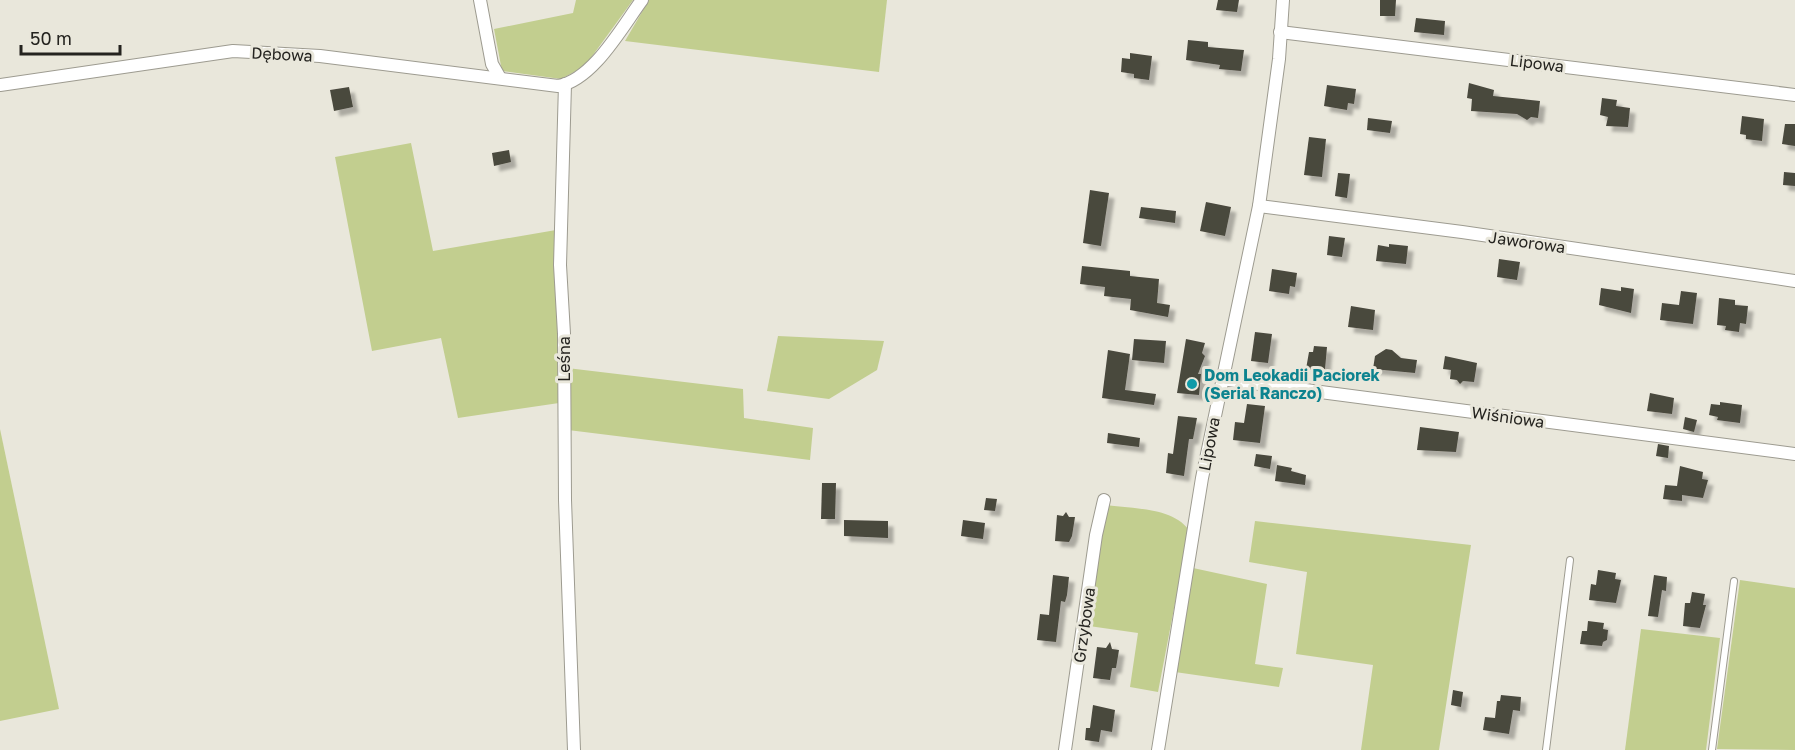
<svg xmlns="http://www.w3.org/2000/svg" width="1795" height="750" viewBox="0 0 1795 750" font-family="'Golos Text',sans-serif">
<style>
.green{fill:#c2ce8f}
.building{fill:#4a483e;filter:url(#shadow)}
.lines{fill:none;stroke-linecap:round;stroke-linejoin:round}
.service-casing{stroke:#9d9b90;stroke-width:8}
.minor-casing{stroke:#9d9b90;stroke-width:14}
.service{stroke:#fff;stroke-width:6}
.minor{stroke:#fff;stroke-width:12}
.culture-dot{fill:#0f9aa8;stroke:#e9e7db;stroke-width:2}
.labels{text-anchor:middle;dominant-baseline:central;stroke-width:6;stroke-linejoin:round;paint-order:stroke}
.street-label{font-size:16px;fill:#24231f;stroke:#e9e7db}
.culture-label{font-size:16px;font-weight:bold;fill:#0d838f;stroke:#e9e7db;text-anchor:start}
</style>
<defs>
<filter id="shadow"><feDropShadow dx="5.5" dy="5.5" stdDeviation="1.5" flood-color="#0004"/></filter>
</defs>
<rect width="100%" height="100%" fill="#e9e7db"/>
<!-- green -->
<g class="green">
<polygon points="576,0 633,0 585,66 561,79 502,71 494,29 573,13"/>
<polygon points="649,0 887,0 879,72 625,41"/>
<polygon points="411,143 433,251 556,230 559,403 458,418 441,338 372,351 335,157"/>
<polygon points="778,336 884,341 877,370 829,399 767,391"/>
<polygon points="567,368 743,389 744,418 813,428 810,460 568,430"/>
<polygon points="0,429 59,709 0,721"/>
<path d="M1107 505C1133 509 1172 507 1189 530L1158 692 1130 687 1138 633 1089 626Z"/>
<polygon points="1255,521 1471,545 1439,750 1361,750 1373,665 1296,654 1307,572 1249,562"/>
<polygon points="1193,568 1267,584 1255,664 1283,668 1279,687 1175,672"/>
<polygon points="1740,580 1795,588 1795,750 1717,749"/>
<polygon points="1641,629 1720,638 1706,750 1625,750"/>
</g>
<!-- building -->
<g class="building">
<polygon points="1218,0 1239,0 1237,12 1216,10"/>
<polygon points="1380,0 1396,0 1395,16 1380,16"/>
<polygon points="1416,18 1445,21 1444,35 1414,32"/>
<polygon points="1188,40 1208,42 1208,47 1244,50 1241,71 1219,69 1220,65 1186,60"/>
<polygon points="1130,53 1152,56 1149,80 1134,78 1134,74 1121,72 1122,58 1130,59"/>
<polygon points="1469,83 1494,90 1493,96 1540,101 1538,118 1531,117 1527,120 1517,114 1471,111 1472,99 1467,98"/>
<polygon points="1327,85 1356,89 1354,104 1348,103 1347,110 1324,106"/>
<polygon points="349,87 353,107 334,111 330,90"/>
<polygon points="1602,98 1617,100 1616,106 1630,108 1628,127 1606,126 1608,117 1600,115"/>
<polygon points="1742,116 1764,119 1762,141 1746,139 1746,135 1740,134"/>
<polygon points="1368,118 1392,121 1390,133 1367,130"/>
<polygon points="1785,124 1795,124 1795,146 1782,144"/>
<polygon points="1309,137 1326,139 1322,177 1304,175"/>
<polygon points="509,150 511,162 494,166 492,153"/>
<polygon points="1784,172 1795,173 1795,186 1783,185"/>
<polygon points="1338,173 1350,174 1347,198 1335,196"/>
<polygon points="1090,190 1109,193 1101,246 1083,243"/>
<polygon points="1206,202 1231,207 1225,236 1200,231"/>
<polygon points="1141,207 1176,211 1175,223 1139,218"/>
<polygon points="1329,236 1345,238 1342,257 1327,255"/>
<polygon points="1389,244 1408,246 1406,264 1376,261 1378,245 1389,247"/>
<polygon points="1499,259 1520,262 1517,280 1497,277"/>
<polygon points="1082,266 1130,271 1130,276 1159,279 1157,303 1170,305 1168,317 1130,310 1131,299 1104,296 1105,287 1080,284"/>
<polygon points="1272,269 1297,273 1295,287 1290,286 1289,294 1269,291"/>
<polygon points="1621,287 1634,289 1631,313 1599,305 1601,288 1621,291"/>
<polygon points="1681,291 1697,293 1693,324 1660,320 1662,303 1679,305"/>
<polygon points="1719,298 1735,300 1735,305 1748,306 1746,324 1740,323 1739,332 1725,330 1726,326 1717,325"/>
<polygon points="1351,306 1375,310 1373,330 1348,327"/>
<polygon points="1255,332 1272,334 1268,363 1251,361"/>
<polygon points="1134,339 1166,341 1164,363 1132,360"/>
<polygon points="1186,339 1205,343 1202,353 1205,356 1198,374 1201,374 1199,395 1177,393"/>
<polygon points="1314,346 1327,347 1325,369 1320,368 1319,371 1306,369 1309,352 1313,352"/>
<polygon points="1386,349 1392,350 1401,358 1417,360 1415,373 1373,369 1375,356"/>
<polygon points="1108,350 1130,354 1125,390 1156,394 1154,405 1102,398"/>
<polygon points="1445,356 1477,363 1474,382 1463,381 1460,384 1457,380 1450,379 1451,370 1443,369"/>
<polygon points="1650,393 1674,398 1672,414 1647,411"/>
<polygon points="1720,402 1742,405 1740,423 1717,420 1718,417 1709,415 1711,404 1720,405"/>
<polygon points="1247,404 1265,406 1260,443 1233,440 1235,422 1244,423"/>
<polygon points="1178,416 1197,418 1193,439 1189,439 1184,476 1166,473 1168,453 1173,454"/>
<polygon points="1685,417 1697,420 1694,432 1683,429"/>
<polygon points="1420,427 1459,432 1456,452 1417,450"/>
<polygon points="1108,433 1140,438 1139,447 1107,443"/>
<polygon points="1658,444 1669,446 1668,458 1656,456"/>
<polygon points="1256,454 1272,456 1270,469 1254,466"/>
<polygon points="1277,465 1292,468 1291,471 1306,475 1305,485 1275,481"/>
<polygon points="1680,466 1703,472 1702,479 1708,480 1703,498 1682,495 1682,501 1663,499 1665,485 1677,486"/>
<polygon points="822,483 836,483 835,519 821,519"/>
<polygon points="986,498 997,499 995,511 984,510"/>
<polygon points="1066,512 1069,517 1075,517 1072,536 1069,542 1055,541 1057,515 1063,516"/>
<polygon points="844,520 888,521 888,538 844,536"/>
<polygon points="963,520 985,523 983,539 961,536"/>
<polygon points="1598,570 1616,573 1615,579 1621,580 1616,603 1589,600 1591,584 1596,585"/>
<polygon points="1053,575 1069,577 1067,595 1065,602 1061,601 1056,642 1037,640 1040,614 1049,615"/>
<polygon points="1654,575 1667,577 1666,591 1662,590 1658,617 1648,616"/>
<polygon points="1692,592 1705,594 1703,605 1706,605 1700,628 1683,626 1685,603 1690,603"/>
<polygon points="1588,621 1604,623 1603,629 1608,630 1607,640 1603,642 1602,646 1580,644 1582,631 1587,631"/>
<polygon points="1110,642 1112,649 1119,650 1116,668 1112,668 1110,680 1093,678 1097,647 1106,648"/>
<polygon points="1453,690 1463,692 1461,707 1451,705"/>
<polygon points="1501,695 1521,697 1520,711 1513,710 1509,734 1483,730 1485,717 1495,718 1497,701 1500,701"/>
<polygon points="1093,705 1115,710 1112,732 1101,730 1099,742 1085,740 1086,728 1090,728"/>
</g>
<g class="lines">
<defs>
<g id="service">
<polyline points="1546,750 1570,560"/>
<polyline points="1712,750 1734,581"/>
</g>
<g id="minor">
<polyline points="480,0 492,64 500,78"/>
<polyline points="1280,32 1795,95"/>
<polyline points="565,84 560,265 564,334 565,500 574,750"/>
<path d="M0 85 233 51 320 56 558 86C593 80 622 27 642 0"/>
<polyline points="1259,206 1462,232 1795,281"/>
<polyline points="1221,379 1795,454"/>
<polyline points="1065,750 1096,535 1104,500"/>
<polyline points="1158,750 1202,478 1259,206 1279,59 1283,0"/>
</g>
</defs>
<!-- service casing -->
<use href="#service" class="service-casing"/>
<!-- minor casing -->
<use href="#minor" class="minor-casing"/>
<!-- service -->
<use href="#service" class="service"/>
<!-- minor -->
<use href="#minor" class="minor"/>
</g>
<!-- markers -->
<circle class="culture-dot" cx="1192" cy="384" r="6"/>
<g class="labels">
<!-- street labels -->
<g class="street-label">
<text transform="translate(282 54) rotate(3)">Dębowa</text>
<text transform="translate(1537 63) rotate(7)">Lipowa</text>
<text transform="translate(1527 242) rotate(8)">Jaworowa</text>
<text transform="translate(564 359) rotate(-90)">Leśna</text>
<text transform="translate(1508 417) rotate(8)">Wiśniowa</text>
<text transform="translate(1209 444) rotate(-79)">Lipowa</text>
<text transform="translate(1084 625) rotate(-82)">Grzybowa</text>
</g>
<!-- culture labels -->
<g class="culture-label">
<text x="1204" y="375">Dom Leokadii Paciorek<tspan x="1204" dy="18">(Serial Ranczo)</tspan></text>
</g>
</g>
<!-- scale -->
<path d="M21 45v9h99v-9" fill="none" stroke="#24231f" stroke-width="3"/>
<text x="30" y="45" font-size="18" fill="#24231f" stroke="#e9e7db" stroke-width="4.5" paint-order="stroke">50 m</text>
</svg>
